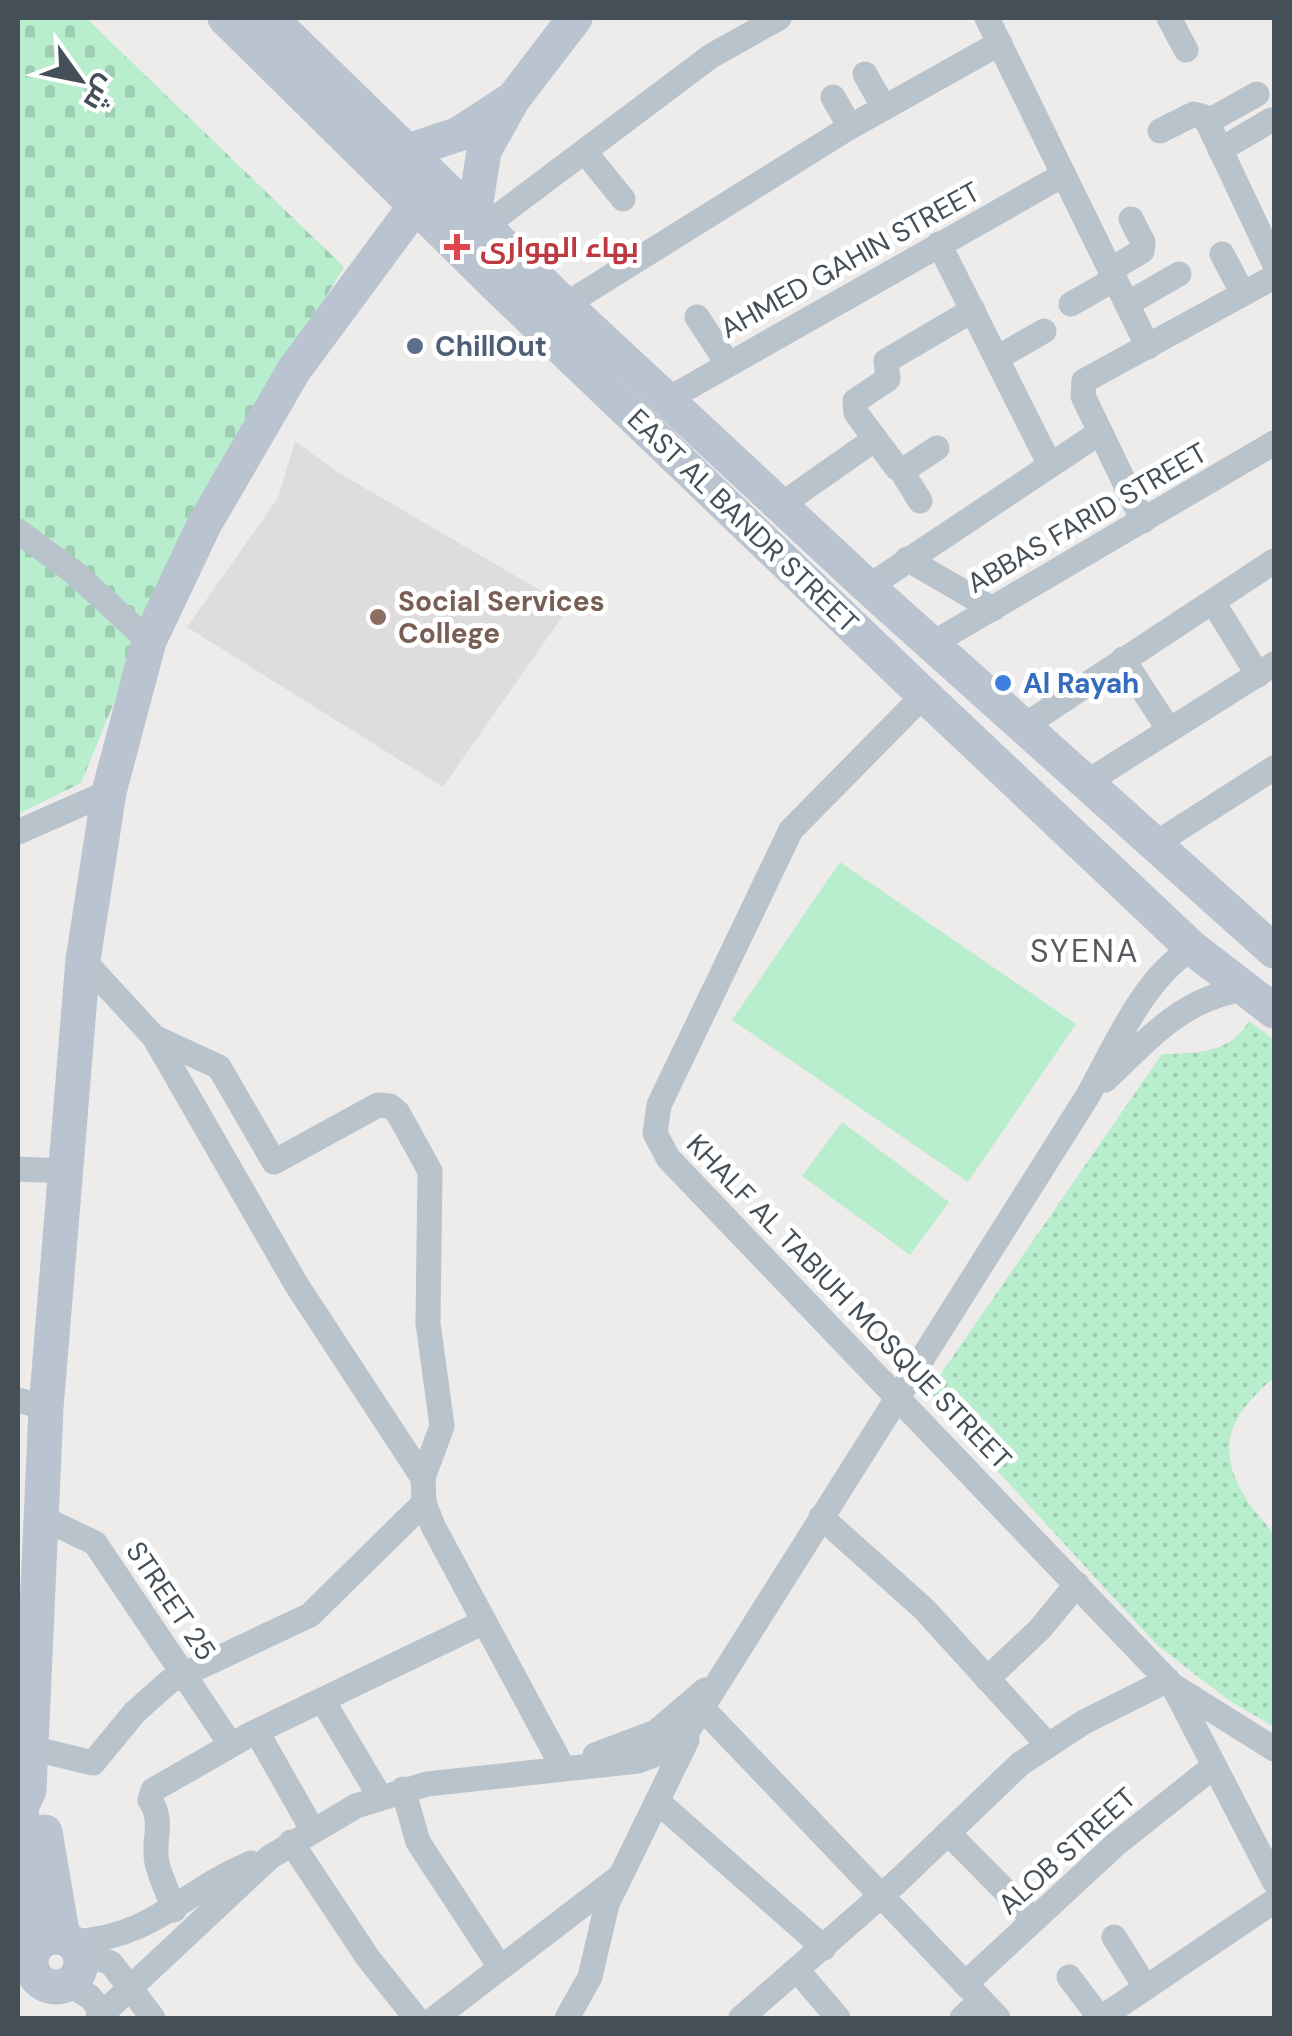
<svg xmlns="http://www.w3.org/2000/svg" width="1292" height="2036" viewBox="0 0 1292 2036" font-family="'DM Sans',Cairo,sans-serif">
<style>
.education{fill:#dfdcdd}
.green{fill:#b8edcd}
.cemetery{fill:url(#cemetery-stones)}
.park{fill:url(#park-dots)}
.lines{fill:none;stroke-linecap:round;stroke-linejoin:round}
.street{stroke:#b9c3cb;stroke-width:25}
.secondary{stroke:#b9c4d0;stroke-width:35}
.health-dot{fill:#e0444e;stroke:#fff;stroke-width:4}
.service-dot{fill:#5c6f8a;stroke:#fff;stroke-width:4}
.education-dot{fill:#8d6e63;stroke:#fff;stroke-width:4}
.shop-dot{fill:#3f7fe0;stroke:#fff;stroke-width:4}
.labels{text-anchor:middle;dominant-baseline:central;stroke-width:10;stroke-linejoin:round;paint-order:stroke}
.health-label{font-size:28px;font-weight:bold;fill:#be3a42;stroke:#fff;text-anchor:start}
.street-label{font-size:28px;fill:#444f58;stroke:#fff}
.service-label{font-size:28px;font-weight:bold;fill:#4e5e75;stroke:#fff;text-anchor:start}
.education-label{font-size:28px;font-weight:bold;fill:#785e54;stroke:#fff;text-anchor:start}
.shop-label{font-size:28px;font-weight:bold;fill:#366cbe;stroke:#fff;text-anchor:start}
.quarter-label{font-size:32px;letter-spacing:2.5px;fill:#585c60;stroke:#fff}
</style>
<defs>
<pattern id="cemetery-stones" width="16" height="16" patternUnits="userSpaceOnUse" patternTransform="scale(2.5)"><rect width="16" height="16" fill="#b8edcd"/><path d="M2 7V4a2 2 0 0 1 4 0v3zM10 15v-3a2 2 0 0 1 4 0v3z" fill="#9fcdb2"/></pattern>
<pattern id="park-dots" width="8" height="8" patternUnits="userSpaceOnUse" patternTransform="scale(2.5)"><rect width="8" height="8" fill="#b8edcd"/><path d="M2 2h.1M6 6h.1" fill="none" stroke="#9fcdb2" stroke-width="1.8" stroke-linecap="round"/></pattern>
</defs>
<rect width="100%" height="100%" fill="#eeebeb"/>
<!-- education -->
<polygon class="education" points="295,441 339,473 569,607 443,787 187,627 278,498"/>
<!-- green -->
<g class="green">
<polygon points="840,862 1076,1024 968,1182 732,1020"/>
<polygon points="842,1122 949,1202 910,1255 802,1176"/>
</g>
<!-- cemetery -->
<polygon class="cemetery" points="18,18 86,18 344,267 229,455 136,649 81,783 18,814"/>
<!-- park -->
<path class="park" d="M1249 1021 1274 1040V1378C1224 1419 1214 1454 1253 1509 1260 1518 1273 1529 1274 1540 1282 1600 1275 1666 1274 1727L1227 1699 1157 1645 927 1394 1162 1054C1197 1053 1230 1054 1249 1021Z"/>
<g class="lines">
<!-- street -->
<g class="street">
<polyline points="987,18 1148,347"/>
<polyline points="1169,18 1186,50"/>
<polyline points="865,74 884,108"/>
<polyline points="833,97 850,127"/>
<polyline points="1207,122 1257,94"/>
<polyline points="1160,131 1194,114 1205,117 1274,263"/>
<polyline points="1220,150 1271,120"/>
<polyline points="585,152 623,199"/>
<polyline points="485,226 711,56 779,18"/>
<polyline points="939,244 1050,465"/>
<polyline points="1222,254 1243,294"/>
<polyline points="1110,270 1142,251 1143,242 1131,219"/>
<polyline points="1071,304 1115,279"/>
<polyline points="1127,304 1179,274"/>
<polyline points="565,305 850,127 1000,43"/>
<polyline points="697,317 728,364"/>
<polyline points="997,358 1044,331"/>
<polyline points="668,399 1063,175"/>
<polyline points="937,448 905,469 897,468 856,413 855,401 888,379 886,361 973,310"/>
<polyline points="901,470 920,501"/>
<polyline points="781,505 875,439"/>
<polyline points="1143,521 1083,396 1084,381 1274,277"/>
<polyline points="18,531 75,573 149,641"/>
<polyline points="907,559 993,609"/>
<polyline points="868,587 1099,433"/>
<polyline points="1213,602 1258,675"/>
<polyline points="930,645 1274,443"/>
<polyline points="1123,659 1169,730"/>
<polyline points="924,695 791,830 659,1105 655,1133 668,1158 1173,1686 1274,1881"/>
<polyline points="1021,728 1274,561"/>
<polyline points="1084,784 1274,664"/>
<polyline points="18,832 109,792"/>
<polyline points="1155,844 1274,768"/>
<polyline points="83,960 154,1037 296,1284 423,1478 424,1503 433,1526 562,1766"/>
<polyline points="154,1037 219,1067 274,1162 378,1105 390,1106 398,1113 430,1171 428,1323 442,1426 423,1478"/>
<path d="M1105 1080C1149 1039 1184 996 1247 989"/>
<polyline points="18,1169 65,1171"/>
<polyline points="18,1400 46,1408"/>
<polyline points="38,1516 95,1543 231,1745"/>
<polyline points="821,1517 924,1609 1047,1744"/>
<polyline points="987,1679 1040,1629 1077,1584"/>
<polyline points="1177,1688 1274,1749"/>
<polyline points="323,1701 380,1797"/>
<polyline points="704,1710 998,2018"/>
<polyline points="257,1732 312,1829"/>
<polyline points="31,1748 93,1763 135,1712 170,1681 310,1615 424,1503"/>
<polyline points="595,1755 656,1732 705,1690"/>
<polyline points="403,1789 418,1842 500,1967"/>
<polyline points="657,1801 824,1948"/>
<polyline points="948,1833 1034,1920"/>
<polyline points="291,1842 368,1958 416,2018"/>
<path d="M174 1910C169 1895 161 1879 157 1863 152 1839 165 1823 150 1800L153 1790 249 1735 482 1623"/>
<polyline points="1114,1937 1146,1988"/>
<path d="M71 1942C153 1938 182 1892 251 1863"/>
<polyline points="79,1952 111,1963 153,2018"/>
<polyline points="798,1971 838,2018"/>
<polyline points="1069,1977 1100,2018"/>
<polyline points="69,1984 90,1997 107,2018"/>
<polyline points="965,1984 1115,1845 1213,1767"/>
<path d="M98 2018 270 1857 356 1806 427 1784 638 1761 678 1746 1087 1097C1116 1046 1141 981 1192 948"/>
<polyline points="435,2018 618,1878"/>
<polyline points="567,2018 590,1977 607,1904 687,1740"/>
<polyline points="741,2018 898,1881 1020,1764 1084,1722 1168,1680"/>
<polyline points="962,2018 981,2000"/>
<polyline points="1101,2018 1274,1901"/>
</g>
<!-- secondary -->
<g class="secondary">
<polyline points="225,18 496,285 924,695 1192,948 1274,1011"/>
<polyline points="270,18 565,305 868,587 1274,951"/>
<polyline points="408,151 459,134 508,102"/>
<polyline points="474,215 484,151 513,99 575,18"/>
<polyline points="45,1832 63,1938"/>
<circle cx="56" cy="1962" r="25"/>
<polyline points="33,1952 21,1808 29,1790 46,1408 83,960 109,792 149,641 204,525 294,370 416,205"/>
</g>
</g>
<!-- markers -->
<path class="health-dot" d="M452 232h10v10h10v10h-10v10h-10v-10h-10v-10h10z"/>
<circle class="service-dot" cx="415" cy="346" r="10"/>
<circle class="education-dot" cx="378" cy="617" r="10"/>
<circle class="shop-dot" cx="1003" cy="683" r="10"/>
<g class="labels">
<!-- health labels -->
<g class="health-label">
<text x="480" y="247">بهاء الهوارى</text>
</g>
<!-- street labels -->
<g class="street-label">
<text transform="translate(850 260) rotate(-29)">AHMED GAHIN STREET</text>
<text transform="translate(1087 518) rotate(-30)">ABBAS FARID STREET</text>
<text transform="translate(743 521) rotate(44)">EAST AL BANDR STREET</text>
<text transform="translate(849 1302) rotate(46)">KHALF AL TABIUH MOSQUE STREET</text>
<text transform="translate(171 1601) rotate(56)">STREET 25</text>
<text transform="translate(1067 1851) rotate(-42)">ALOB STREET</text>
</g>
<!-- service labels -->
<g class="service-label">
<text x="435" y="346">ChillOut</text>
</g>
<!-- education labels -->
<g class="education-label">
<text x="398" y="601">Social Services<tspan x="398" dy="32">College</tspan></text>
</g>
<!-- shop labels -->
<g class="shop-label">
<text x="1023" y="683">Al Rayah</text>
</g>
<!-- quarter labels -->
<g class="quarter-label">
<text x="1085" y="951">SYENA</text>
</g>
</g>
<!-- border -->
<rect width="1292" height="2036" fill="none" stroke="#444f58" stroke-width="40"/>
<!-- north arrow -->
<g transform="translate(80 80) rotate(123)" stroke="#ffffff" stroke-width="8" paint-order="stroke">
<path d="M0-8L18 38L0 25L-18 38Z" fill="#444f58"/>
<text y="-15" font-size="28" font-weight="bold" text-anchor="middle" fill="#444f58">ش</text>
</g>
</svg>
